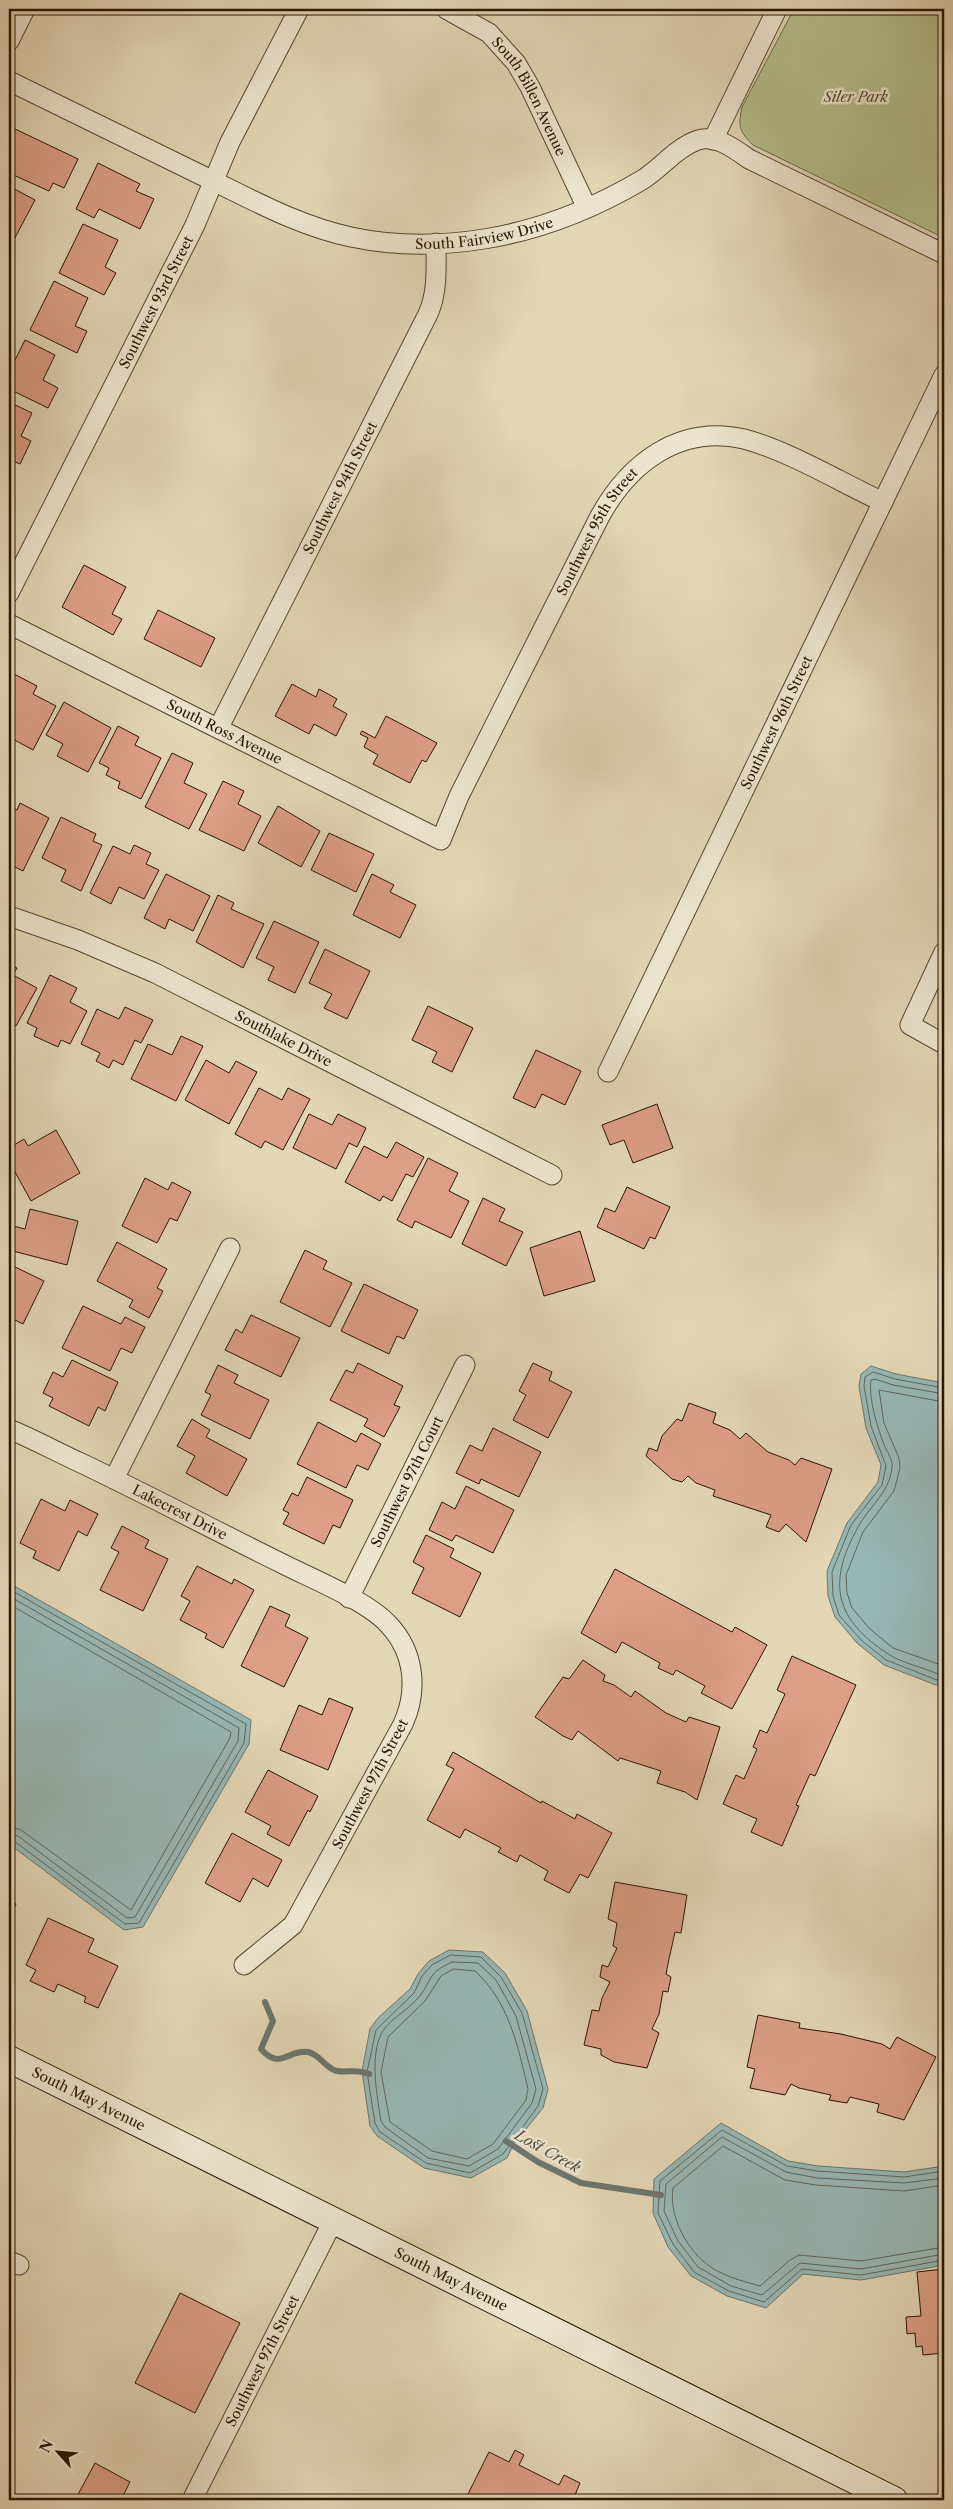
<svg xmlns="http://www.w3.org/2000/svg" width="953" height="2509" viewBox="0 0 953 2509" font-family="'Libre Caslon Text',serif">
<style>
.green{fill:#b6bd8c;stroke:#706946}
.water{fill:#97b7b5;stroke:#6b766d}
.lines{fill:none;stroke-linecap:round;stroke-linejoin:round}
.shore{stroke:#60665b;stroke-width:1}
.stream{stroke:#6b766d;stroke-width:6}
.building{fill:#dc9e85;stroke:#291501}
.minor-casing{stroke:#58452e;stroke-width:21}
.secondary-casing{stroke:#291501;stroke-width:28}
.minor{stroke:#ede4cf;stroke-width:19}
.secondary{stroke:#ede4cf;stroke-width:26}
.labels{text-anchor:middle;dominant-baseline:central;stroke-width:5;stroke-linejoin:round;paint-order:stroke}
.park-label{font-size:14px;font-style:italic;fill:#53472b;stroke:#ede4cf}
.street-label{font-size:14px;fill:#291501;stroke:#ede4cf}
.water-label{font-size:15px;font-style:italic;fill:#504e40;stroke:#ede4cf}
</style>
<rect width="100%" height="100%" fill="#e3d6b5"/>
<filter id="stains"><feTurbulence type="fractalNoise" baseFrequency=".004" numOctaves="4"/><feColorMatrix values="0 0 0 0 .2 0 0 0 0 .09 0 0 0 0 .02 0 0 0 .5 -.17"/></filter>
<radialGradient id="worn" r=".72"><stop offset=".6" stop-color="#630" stop-opacity="0"/><stop offset="1" stop-color="#630" stop-opacity=".3"/></radialGradient>
<!-- green -->
<path class="green" d="M794 9H944V238L753 145C739 131 738 127 742 107Z"/>
<!-- water -->
<g class="water">
<polygon points="871,1366 896,1374 944,1383 944,1685 936,1685 884,1665 857,1643 835,1617 828,1596 827,1571 847,1523 878,1482 881,1465 866,1428 859,1386 861,1374"/>
<polygon points="9,1583 251,1720 249,1744 143,1927 124,1930 9,1844"/>
<polygon points="449,1950 483,1952 505,1973 527,2011 548,2089 543,2108 513,2145 507,2158 471,2178 424,2168 377,2136 370,2126 362,2071 370,2029 378,2018 410,1989 418,1974 429,1961"/>
<polygon points="721,2123 788,2161 818,2166 904,2172 944,2166 944,2265 861,2280 803,2274 766,2308 727,2296 691,2276 668,2247 653,2213 654,2179"/>
</g>
<g class="lines">
<!-- shore -->
<g class="shore">
<polyline points="944,1388 895,1379 873,1372 865,1377 864,1386 871,1426 886,1466 882,1485 851,1525 832,1572 833,1596 839,1615 861,1640 886,1660 937,1680 944,1680"/>
<path d="M944 1394 893 1385 875 1379 871 1380C868 1398 878 1430 885 1447 888 1453 893 1460 892 1468 889 1494 868 1507 857 1529 827 1584 835 1619 888 1654 902 1663 922 1667 938 1674H944"/>
<polyline points="944,1402 879,1390 884,1423 899,1458 900,1468 894,1491 863,1532 846,1575 847,1593 852,1608 870,1629 893,1648 944,1666"/>
<polyline points="9,1589 246,1724 244,1743 139,1923 125,1924 14,1841 9,1840"/>
<polyline points="9,1596 239,1728 238,1741 135,1917 127,1918 18,1836 9,1834"/>
<polyline points="9,1604 231,1732 230,1738 131,1910 21,1830 9,1826"/>
<polygon points="451,1955 481,1957 501,1977 522,2013 543,2089 538,2106 503,2154 470,2173 426,2163 380,2132 375,2123 367,2072 376,2030 414,1993 422,1976 432,1965"/>
<path d="M452 1962 478 1963 496 1980 516 2016 536 2089 532 2103 498 2149 469 2166 428 2158 385 2127 381 2121C377 2096 368 2049 385 2028 395 2016 410 2008 419 1997 434 1978 426 1974 452 1962Z"/>
<path d="M454 1969 475 1971C509 2002 518 2046 528 2089L526 2100 493 2144 467 2159 432 2151 390 2122 381 2072 388 2037 425 2001 441 1976Z"/>
<polyline points="944,2171 904,2177 817,2171 787,2166 722,2130 660,2181 658,2213 673,2244 694,2272 729,2291 764,2302 802,2269 861,2275 944,2260"/>
<polyline points="944,2178 904,2183 817,2178 786,2172 722,2137 666,2184 664,2211 678,2241 698,2267 731,2286 762,2295 800,2263 861,2269 944,2254"/>
<path d="M944 2185 904 2191 816 2185 785 2180 723 2146 673 2188C669 2214 684 2244 703 2261 718 2275 742 2281 760 2286L790 2260 799 2255 861 2261 944 2247"/>
</g>
<!-- stream -->
<g class="stream">
<path d="M265 2002 273 2021 261 2049C280 2071 288 2049 308 2052 319 2054 324 2066 334 2070 342 2074 356 2068 369 2074"/>
<polyline points="506,2141 538,2162 581,2183 661,2195"/>
</g>
</g>
<!-- building -->
<g class="building">
<polygon points="13,128 78,159 64,188 53,183 49,191 9,173 9,136"/>
<polygon points="98,163 140,184 136,191 154,199 140,229 99,209 94,218 76,209"/>
<polygon points="9,186 35,200 9,249"/>
<polygon points="83,224 118,240 105,267 116,273 104,295 59,273"/>
<polygon points="54,281 88,298 75,326 87,331 77,353 30,330"/>
<polygon points="25,340 55,355 43,380 58,388 48,408 9,389 9,372"/>
<polygon points="9,402 32,413 21,436 31,441 20,464 9,459"/>
<polygon points="84,565 126,587 112,614 122,619 113,635 62,607"/>
<polygon points="158,610 215,638 201,667 144,639"/>
<polygon points="14,674 37,686 33,694 56,706 33,750 9,737 9,683"/>
<polygon points="292,684 316,697 319,689 337,699 333,706 347,714 336,736 314,724 309,734 275,716"/>
<polygon points="64,702 111,728 88,772 57,756 63,744 46,735"/>
<polygon points="386,716 437,743 426,762 422,760 410,783 373,764 378,755 364,747 368,738 360,734 362,731 375,738"/>
<polygon points="118,726 139,737 135,745 161,758 141,799 118,788 120,782 106,775 109,768 99,763"/>
<polygon points="172,753 193,763 184,783 207,794 189,829 145,807"/>
<polygon points="223,781 244,791 238,804 261,816 244,851 199,830"/>
<polygon points="20,803 49,818 23,871 9,864 9,806 17,810"/>
<polygon points="278,806 320,831 301,867 258,843"/>
<polygon points="61,817 96,834 93,841 102,845 81,891 61,881 66,870 42,858"/>
<polygon points="329,833 374,854 356,892 311,870"/>
<polygon points="134,845 151,853 146,864 159,870 144,899 119,887 111,904 90,893 113,846 130,854"/>
<polygon points="166,874 210,896 193,931 169,919 165,929 144,918"/>
<polygon points="372,874 394,885 390,892 416,905 400,938 353,915"/>
<polygon points="218,895 234,903 231,909 264,924 243,968 196,942"/>
<polygon points="274,921 319,942 295,993 268,980 274,967 256,958"/>
<polygon points="325,949 370,971 347,1019 324,1008 332,994 309,983"/>
<polygon points="9,964 17,968 13,975 37,988 16,1026 9,1022"/>
<polygon points="50,975 77,988 70,1002 87,1011 70,1044 61,1040 58,1047 34,1036 37,1028 27,1023"/>
<polygon points="428,1006 473,1028 452,1072 432,1062 437,1052 412,1040"/>
<polygon points="125,1007 153,1020 141,1043 135,1040 123,1065 113,1060 109,1068 96,1061 100,1053 81,1044 97,1009 119,1019"/>
<polygon points="181,1036 203,1046 176,1101 131,1079 148,1044 172,1055"/>
<polygon points="536,1050 581,1071 565,1105 542,1094 535,1108 513,1098"/>
<polygon points="206,1060 229,1073 236,1061 257,1072 229,1124 185,1100"/>
<polygon points="259,1088 282,1100 288,1088 310,1099 283,1150 265,1141 261,1148 235,1134"/>
<polygon points="657,1104 673,1148 633,1163 624,1140 610,1145 602,1125"/>
<polygon points="309,1114 332,1125 338,1114 366,1128 357,1147 349,1143 336,1169 293,1148"/>
<polygon points="56,1130 80,1173 31,1201 9,1161 9,1148 24,1139 28,1146"/>
<polygon points="396,1142 424,1157 413,1177 406,1174 392,1201 383,1196 380,1201 345,1182 364,1146 387,1158"/>
<polygon points="428,1158 458,1173 449,1191 469,1201 451,1238 415,1221 412,1228 397,1220"/>
<polygon points="145,1178 168,1190 172,1182 191,1192 177,1221 170,1218 157,1243 122,1226"/>
<polygon points="627,1187 670,1207 655,1239 650,1237 644,1249 597,1227 605,1208 615,1212"/>
<polygon points="483,1198 505,1209 499,1221 523,1232 506,1266 462,1244"/>
<polygon points="30,1209 78,1221 67,1265 9,1250 9,1225 25,1229"/>
<polygon points="580,1231 595,1281 544,1296 530,1248"/>
<polygon points="117,1242 167,1269 157,1288 163,1291 149,1318 129,1307 133,1300 97,1281"/>
<polygon points="305,1250 327,1261 323,1269 352,1283 330,1327 280,1302"/>
<polygon points="9,1264 44,1281 23,1324 9,1317"/>
<polygon points="364,1284 418,1310 404,1339 397,1336 389,1354 341,1331"/>
<polygon points="83,1306 121,1324 125,1317 145,1327 132,1353 121,1348 110,1371 62,1348"/>
<polygon points="251,1315 300,1338 281,1377 225,1350 236,1329 242,1333"/>
<polygon points="9,1336 14,1338 9,1349"/>
<polygon points="72,1360 118,1382 105,1411 98,1407 89,1426 49,1406 53,1398 43,1393 53,1372 63,1377"/>
<polygon points="358,1363 403,1386 394,1405 400,1407 384,1437 364,1426 368,1419 330,1400 346,1370 353,1373"/>
<polygon points="533,1363 552,1372 549,1380 572,1392 548,1438 513,1420 526,1395 519,1391"/>
<polygon points="218,1365 238,1375 234,1383 269,1400 250,1439 201,1415 211,1395 205,1392"/>
<polygon points="689,1403 716,1413 713,1423 730,1430 740,1439 746,1433 768,1452 789,1460 795,1465 801,1458 832,1469 806,1542 786,1524 779,1532 766,1527 771,1515 713,1496 715,1490 696,1483 688,1476 682,1482 672,1479 646,1456 649,1448 657,1451 662,1436 677,1419 682,1421"/>
<polygon points="192,1419 210,1430 206,1437 247,1459 227,1496 186,1473 195,1456 177,1446"/>
<polygon points="318,1422 356,1442 361,1433 381,1444 368,1470 357,1465 346,1488 297,1464"/>
<polygon points="493,1428 541,1452 519,1497 481,1479 479,1484 456,1473 470,1445 482,1451"/>
<polygon points="307,1477 353,1500 340,1528 333,1525 324,1544 283,1524 289,1513 283,1510 292,1493 298,1496"/>
<polygon points="466,1486 514,1510 493,1553 456,1535 452,1541 429,1530 442,1502 455,1509"/>
<polygon points="41,1499 65,1511 70,1500 98,1514 87,1536 78,1531 59,1571 33,1558 36,1551 20,1543"/>
<polygon points="122,1526 149,1540 145,1548 168,1559 143,1611 100,1590 119,1552 111,1548"/>
<polygon points="426,1535 454,1549 450,1557 481,1573 460,1617 412,1593 424,1568 413,1562"/>
<polygon points="197,1566 232,1584 234,1579 254,1590 223,1648 205,1638 207,1634 180,1620 190,1601 181,1596"/>
<polygon points="615,1569 732,1632 735,1627 767,1645 732,1709 701,1693 705,1686 676,1670 673,1675 658,1668 660,1663 622,1642 616,1653 581,1633"/>
<polygon points="270,1606 290,1615 285,1626 308,1638 284,1687 241,1666"/>
<polygon points="792,1656 856,1685 815,1776 810,1774 796,1805 799,1806 782,1846 751,1832 757,1819 723,1804 736,1775 744,1779 757,1749 753,1747 760,1730 767,1733 785,1694 777,1690"/>
<polygon points="583,1660 605,1675 603,1681 614,1685 631,1697 635,1691 666,1713 686,1722 689,1717 720,1727 697,1800 685,1792 657,1783 661,1771 620,1758 618,1761 578,1731 572,1740 563,1736 535,1717 563,1677 569,1679"/>
<polygon points="329,1698 353,1708 328,1770 280,1750 299,1705 322,1715"/>
<polygon points="453,1752 541,1803 542,1801 575,1819 577,1814 612,1833 588,1878 580,1874 569,1893 544,1880 548,1871 520,1855 517,1862 498,1852 501,1848 465,1829 460,1838 427,1820 454,1769 446,1765"/>
<polygon points="268,1770 318,1796 310,1812 308,1810 289,1846 267,1834 271,1826 245,1812"/>
<polygon points="232,1833 282,1860 268,1887 253,1878 240,1902 205,1883"/>
<polygon points="615,1882 687,1895 681,1933 675,1932 669,1959 666,1974 671,1977 668,1992 663,1991 659,2014 652,2029 659,2033 647,2068 614,2062 601,2055 601,2049 584,2045 592,2010 599,2011 602,1998 610,1982 600,1977 602,1965 608,1967 617,1948 613,1946 617,1923 608,1919"/>
<polygon points="9,1901 16,1904 9,1918"/>
<polygon points="48,1918 94,1939 88,1952 118,1966 98,2008 84,2002 86,1997 58,1984 54,1992 30,1981 36,1970 26,1965"/>
<polygon points="758,2015 800,2023 799,2028 841,2034 882,2044 890,2049 897,2037 936,2057 904,2120 877,2112 879,2104 850,2097 847,2103 829,2100 831,2095 799,2088 791,2084 785,2095 750,2088 755,2069 747,2067"/>
<polygon points="944,2269 944,2353 923,2355 922,2346 916,2347 915,2333 907,2334 906,2317 921,2316 917,2272"/>
<polygon points="180,2293 240,2323 195,2413 135,2383"/>
<polygon points="515,2450 524,2455 519,2465 559,2485 564,2475 580,2483 575,2495 586,2500 465,2500 489,2452 509,2462"/>
<polygon points="95,2463 130,2482 121,2500 75,2500"/>
</g>
<g class="lines">
<defs>
<g id="minor">
<path id="s1" d="M446 9 489 33 516 63 530 87 587 208"/>
<polyline points="9,41 25,9"/>
<path id="s2" d="M9 81C73 112 137 144 201 175 249 198 298 226 351 237 393 246 441 246 484 239 540 230 593 209 642 180 660 169 677 147 698 140 716 134 736 150 749 159L944 254"/>
<polyline points="713,140 777,9"/>
<path id="s3" d="M9 593 195 225 230 142 299 9"/>
<path id="s4" d="M9 624 441 840 459 796 599 518C628 464 679 424 744 439 787 450 842 483 883 502"/>
<path id="s5" d="M219 727 428 314C438 292 436 267 436 243"/>
<path id="s6" d="M9 916 78 940 155 973 552 1175"/>
<polyline points="944,952 910,1025 944,1044"/>
<path id="s7" d="M608 1072 944 375"/>
<path id="s8" d="M9 1429C33 1439 57 1452 81 1463 148 1495 214 1530 281 1563 310 1578 368 1601 389 1625 415 1653 418 1691 403 1724L293 1925 244 1965"/>
<polyline points="114,1479 230,1248"/>
<path id="s9" d="M349 1598 465 1365"/>
<polyline points="9,2261 19,2265"/>
<path id="s10" d="M192 2500 333 2221"/>
</g>
<g id="secondary">
<path id="s11" d="M9 2059 894 2500"/>
</g>
</defs>
<!-- minor casing -->
<use href="#minor" class="minor-casing"/>
<!-- secondary casing -->
<use href="#secondary" class="secondary-casing"/>
<!-- minor -->
<use href="#minor" class="minor"/>
<!-- secondary -->
<use href="#secondary" class="secondary"/>
</g>
<g class="labels">
<!-- park labels -->
<g class="park-label">
<text x="856" y="97">Siler Park</text>
</g>
<!-- street labels -->
<g class="street-label">
<text stroke="none"><textPath href="#s1" startOffset="125">South Billen Avenue</textPath></text>
<text stroke="none"><textPath href="#s2" startOffset="511">South Fairview Drive</textPath></text>
<text stroke="none"><textPath href="#s3" startOffset="326">Southwest 93rd Street</textPath></text>
<text stroke="none"><textPath href="#s5" startOffset="268">Southwest 94th Street</textPath></text>
<text stroke="none"><textPath href="#s4" startOffset="829">Southwest 95th Street</textPath></text>
<text stroke="none"><textPath href="#s7" startOffset="388">Southwest 96th Street</textPath></text>
<text stroke="none"><textPath href="#s4" startOffset="241">South Ross Avenue</textPath></text>
<text stroke="none"><textPath href="#s6" startOffset="301">Southlake Drive</textPath></text>
<text stroke="none"><textPath href="#s9" startOffset="130">Southwest 97th Court</textPath></text>
<text stroke="none"><textPath href="#s8" startOffset="190">Lakecrest Drive</textPath></text>
<text transform="translate(370 1784) rotate(-62)">Southwest 97th Street</text>
<text stroke="none"><textPath href="#s11" startOffset="89">South May Avenue</textPath></text>
<text stroke="none"><textPath href="#s11" startOffset="494">South May Avenue</textPath></text>
<text stroke="none"><textPath href="#s10" startOffset="156">Southwest 97th Street</textPath></text>
</g>
<!-- water labels -->
<g class="water-label">
<text transform="translate(548 2151) rotate(29)">Lost Creek</text>
</g>
</g>
<!-- margin -->
<rect width="953" height="2509" fill="none" stroke="#e3d6b5" stroke-width="30"/>
<rect x="10" y="10" width="933" height="2489" fill="none" stroke="#291501" stroke-width="2.5"/>
<rect x="15" y="15" width="923" height="2479" fill="none" stroke="#291501"/>
<!-- north arrow -->
<g transform="translate(58 2452) rotate(297)" stroke="#ede4cf" stroke-width="4" paint-order="stroke">
<path d="M0-4L9 19L0 12L-9 19Z" fill="#291501"/>
<text y="-8" font-size="14" font-weight="bold" text-anchor="middle" fill="#291501">N</text>
</g>
<rect width="100%" height="100%" filter="url(#stains)"/>
<rect width="100%" height="100%" fill="url(#worn)"/>
</svg>
